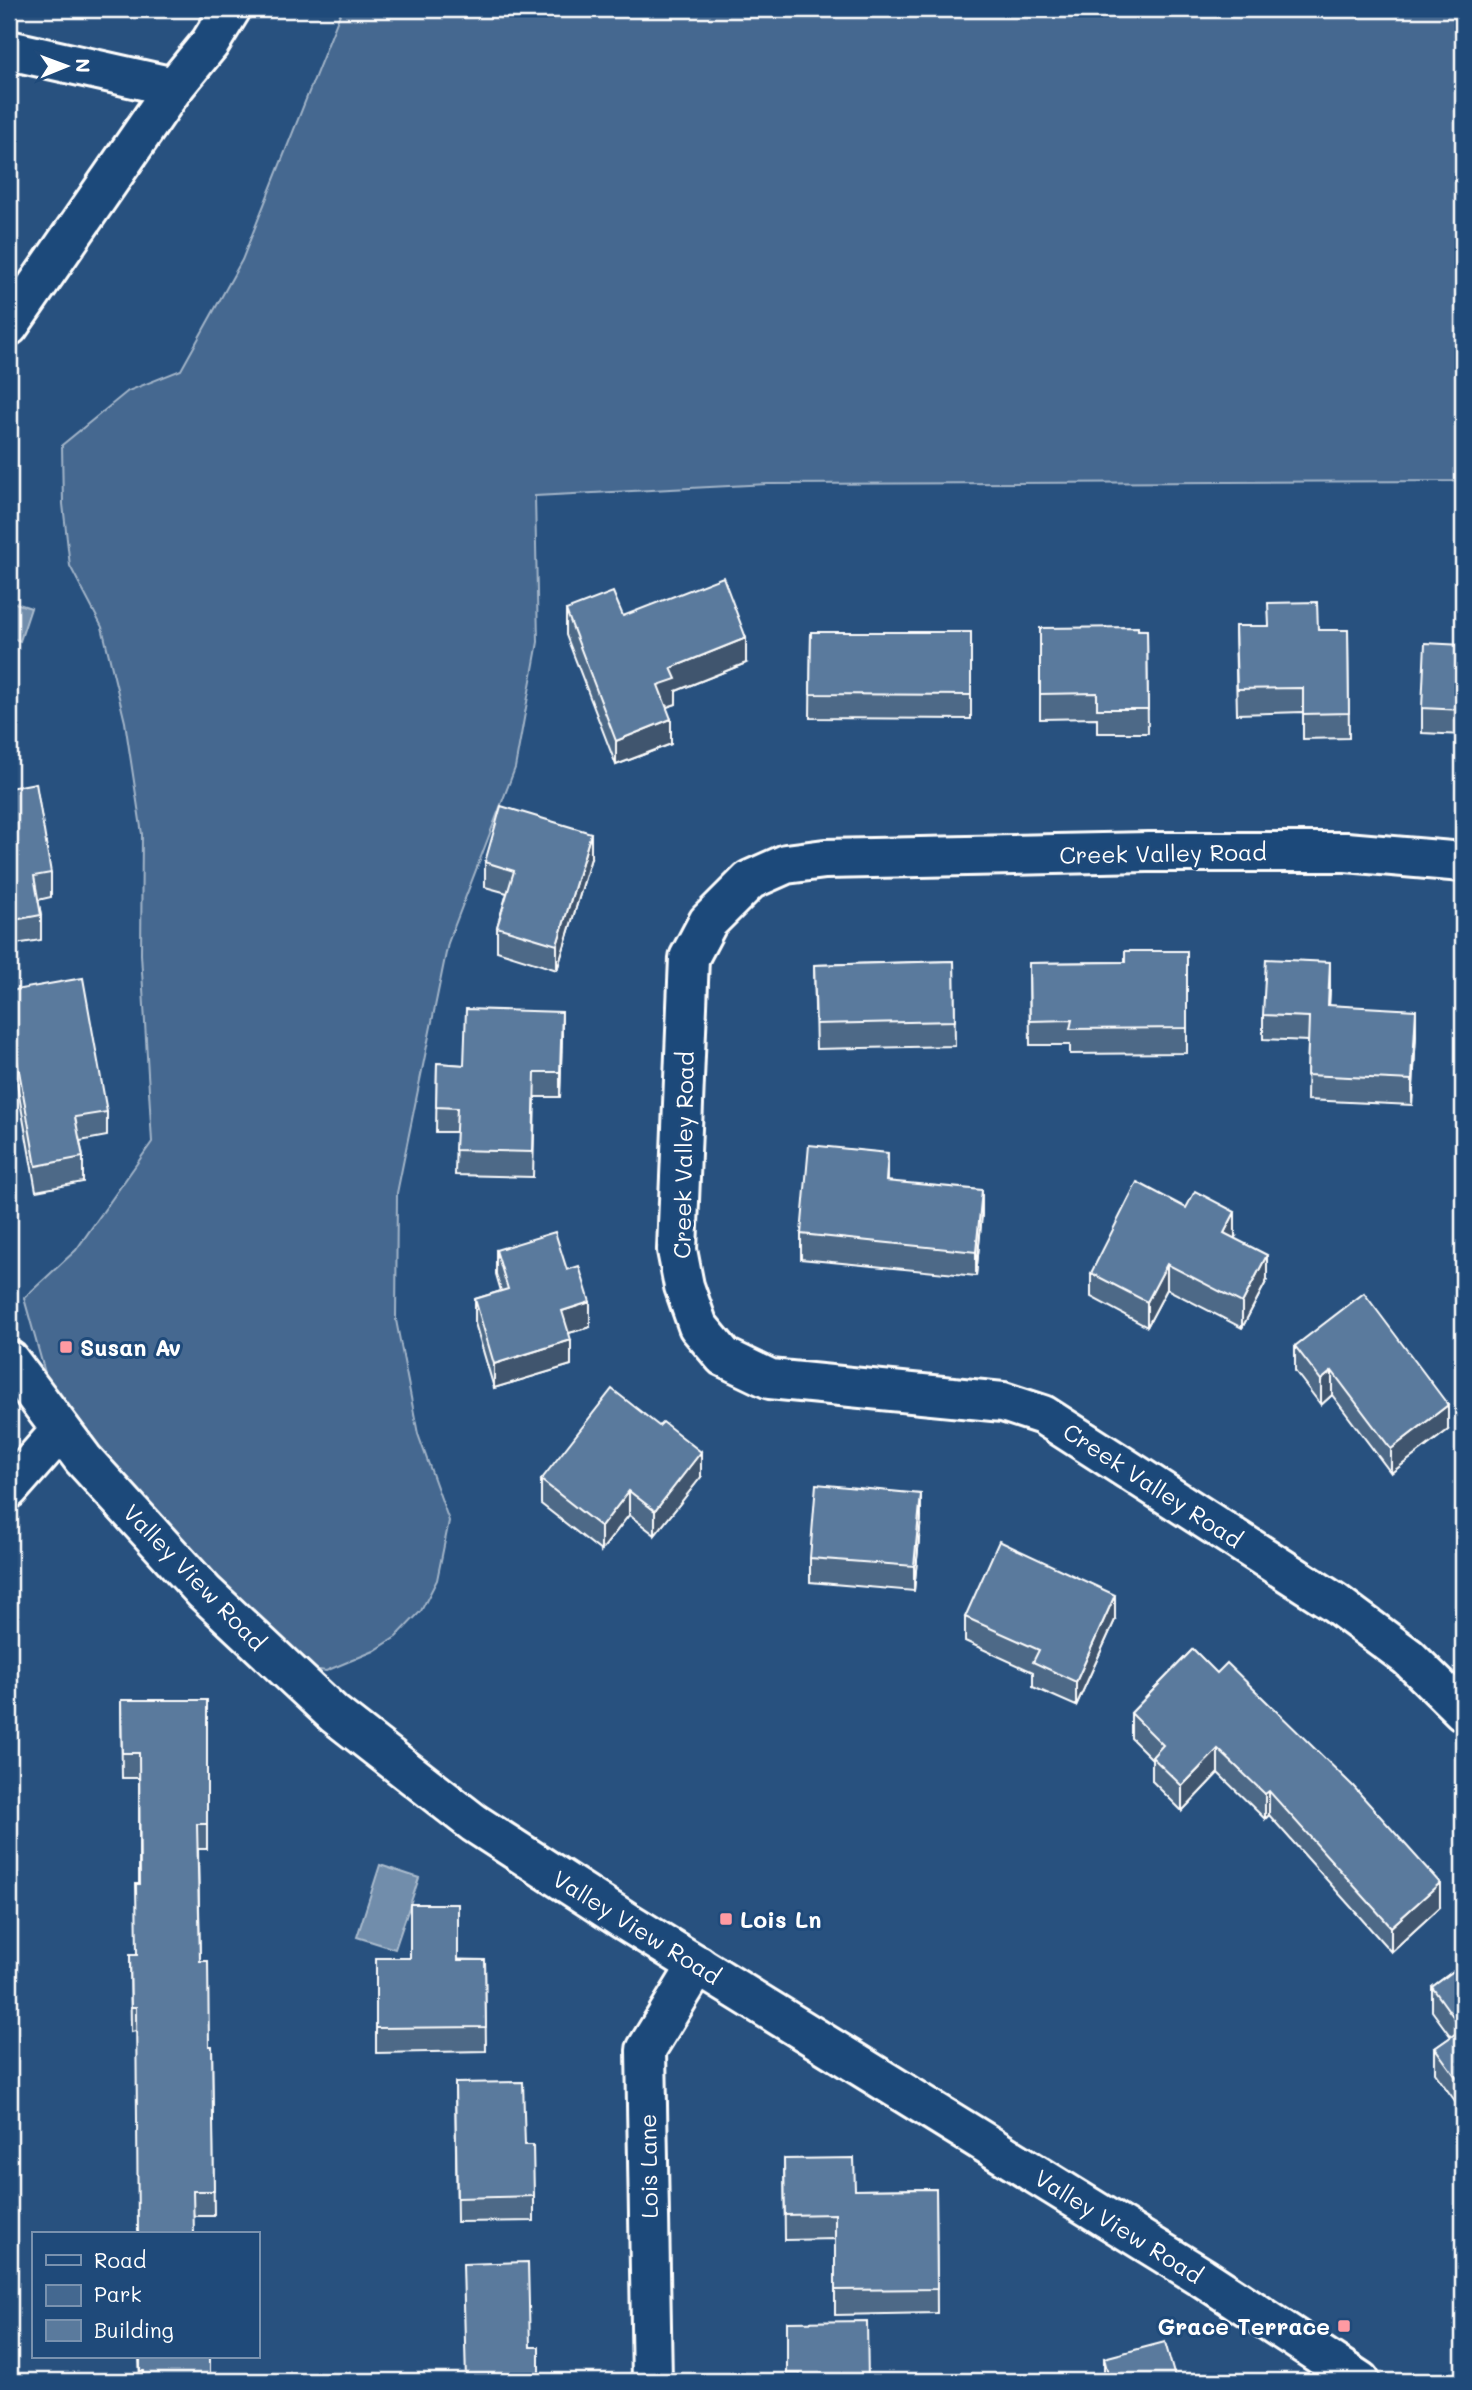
<svg xmlns="http://www.w3.org/2000/svg" width="1472" height="2390" viewBox="0 0 1472 2390" font-family="Mali,sans-serif">
<style>
.green{fill:#446890;stroke:#a2b4c8;stroke-width:2}
.water{fill:#718dab;stroke:#aabbcd;stroke-width:2}
.lines{fill:none;stroke-linecap:round;stroke-linejoin:round}
.minor-casing{stroke:#fff;stroke-width:44}
.minor{stroke:#1f4a7a;stroke-width:38}
.wall{fill:#4d6987;stroke:#fff;stroke-width:2}
.shaded-wall{fill:#3f556e;stroke:#fff;stroke-width:2}
.building{fill:#5a7a9d;stroke:#fff;stroke-width:2}
.poi-dot{fill:#ff9aa2;stroke:#1f4a7a;stroke-width:2.5}
.labels{text-anchor:middle;dominant-baseline:central;stroke-width:6;stroke-linejoin:round;paint-order:stroke}
.street-label{font-size:23px;fill:#fff;stroke:#1f4a7a}
.poi-label{font-size:23px;font-weight:bold;fill:#fff;stroke:#1f4a7a;text-anchor:start}
</style>
<rect width="100%" height="100%" fill="#28517f"/>
<filter id="ink" filterUnits="userSpaceOnUse"><feTurbulence type="fractalNoise" baseFrequency=".0143" numOctaves="2"/><feDisplacementMap in="SourceGraphic" scale="14" xChannelSelector="R" yChannelSelector="G"/><feConvolveMatrix kernelMatrix="1 2 1 2 8 2 1 2 1" color-interpolation-filters="sRGB"/></filter>
<g filter="url(#ink)">
<!-- green -->
<polygon class="green" points="342,9 1463,9 1463,481 768,484 535,496 538,642 515,768 448,943 397,1193 396,1320 418,1434 449,1521 437,1580 421,1611 396,1637 374,1651 326,1671 282,1665 61,1430 24,1298 76,1250 152,1142 141,954 142,834 125,722 102,627 70,566 63,504 62,445 128,391 181,370 242,260"/>
<!-- water -->
<g class="water">
<polygon points="9,601 31,608 20,641 9,637"/>
<polygon points="380,1865 419,1878 395,1949 357,1937"/>
</g>
<g class="lines">
<defs>
<g id="minor">
<polyline points="9,50 174,87 210,43 231,9"/>
<polyline points="9,326 174,87"/>
<polyline points="1463,862 1346,852 1148,852 825,859 786,864 750,880 708,922 689,958 677,1250 684,1286 698,1326 724,1357 770,1379 1003,1402 1043,1415 1334,1602 1408,1657 1463,1711"/>
<polyline points="9,1360 83,1459 204,1592 334,1714 474,1823 624,1920 1202,2277 1360,2381"/>
<polyline points="9,1489 61,1430"/>
<polyline points="652,2381 646,2050 698,1965"/>
</g>
</defs>
<!-- minor casing -->
<use href="#minor" class="minor-casing"/>
<!-- minor -->
<use href="#minor" class="minor"/>
</g>
<!-- wall -->
<g class="wall">
<polygon points="566,610 623,616 746,663 676,691 676,704 666,707 671,744 616,765 566,635"/>
<polygon points="1235,626 1268,626 1318,630 1348,630 1349,738 1303,739 1303,712 1237,714"/>
<polygon points="1040,628 1147,630 1148,733 1097,733 1097,718 1040,719"/>
<polygon points="811,632 971,632 971,719 810,718"/>
<polygon points="1463,645 1463,735 1422,733 1422,708"/>
<polygon points="9,788 51,873 51,897 38,900 41,915 41,940 9,945"/>
<polygon points="591,858 557,970 497,951 497,927 507,893 485,887 485,862"/>
<polygon points="1187,951 1187,1053 1070,1054 1070,1045 1030,1045 1029,963 1125,962"/>
<polygon points="954,961 955,1046 816,1049 814,965"/>
<polygon points="1330,987 1329,1005 1416,1034 1412,1105 1307,1100 1308,1041 1263,1039 1263,1015"/>
<polygon points="9,991 107,1112 107,1136 80,1141 83,1157 83,1182 36,1191 9,1039"/>
<polygon points="1463,1025 1463,1067 1459,1066 1459,1042"/>
<polygon points="562,1036 560,1097 535,1097 533,1177 455,1175 456,1132 436,1132 437,1063 464,1065"/>
<polygon points="982,1214 976,1276 801,1259 801,1234"/>
<polygon points="1235,1237 1234,1238 1267,1280 1242,1328 1167,1289 1147,1327 1091,1297 1091,1273"/>
<polygon points="496,1250 567,1270 590,1327 569,1333 571,1365 494,1388 475,1323 475,1299 501,1291 496,1274"/>
<polygon points="1295,1346 1448,1430 1391,1473 1332,1395 1321,1405 1295,1371"/>
<polygon points="701,1477 655,1535 629,1515 601,1551 541,1504 541,1480"/>
<polygon points="921,1518 914,1591 810,1582 810,1558"/>
<polygon points="965,1617 1115,1620 1076,1706 1033,1687 1033,1672 965,1641"/>
<polygon points="1193,1649 1440,1907 1391,1952 1269,1815 1265,1819 1218,1773 1182,1811 1152,1781 1152,1759 1131,1738 1131,1713"/>
<polygon points="121,1700 207,1700 207,1849 198,1849 200,1961 209,2046 212,2046 214,2216 194,2216 136,2031 131,2032 130,1955 137,1955 139,1884 139,1778 122,1778"/>
<polygon points="376,1958 485,1960 486,2051 376,2053"/>
<polygon points="1463,1964 1463,2112 1435,2073 1435,2048 1451,2037 1432,2011 1432,1987"/>
<polygon points="455,2083 525,2145 534,2196 534,2221 457,2222"/>
<polygon points="784,2159 855,2190 936,2189 937,2313 835,2315 835,2239 785,2240"/>
<polygon points="787,2322 868,2381 787,2381"/>
<polygon points="139,2357 210,2381 140,2381"/>
<polygon points="1104,2358 1176,2381 1104,2381"/>
</g>
<!-- shaded-wall -->
<g class="shaded-wall">
<polygon points="746,638 746,663 676,691 676,704 658,710 658,685 671,668"/>
<polygon points="671,719 671,744 616,765 616,741"/>
<polygon points="591,833 591,858 557,970 557,945"/>
<polygon points="1330,962 1330,987 1328,1030 1328,1005"/>
<polygon points="1416,1010 1416,1034 1412,1105 1412,1080"/>
<polygon points="562,1012 562,1036 560,1097 560,1072"/>
<polygon points="888,1153 888,1178 886,1205 886,1181"/>
<polygon points="982,1190 982,1214 976,1276 976,1252"/>
<polygon points="1235,1212 1235,1237 1224,1257 1224,1233"/>
<polygon points="1267,1255 1267,1280 1242,1328 1242,1303"/>
<polygon points="1167,1264 1167,1289 1147,1327 1147,1302"/>
<polygon points="590,1302 590,1327 562,1335 562,1311"/>
<polygon points="571,1340 571,1365 494,1388 494,1364"/>
<polygon points="1332,1371 1332,1395 1321,1405 1321,1380"/>
<polygon points="1448,1405 1448,1430 1391,1473 1391,1449"/>
<polygon points="701,1452 701,1477 655,1535 655,1511"/>
<polygon points="629,1491 629,1515 601,1551 601,1527"/>
<polygon points="921,1494 921,1518 914,1591 914,1566"/>
<polygon points="1115,1595 1115,1620 1076,1706 1076,1682"/>
<polygon points="1218,1749 1218,1773 1182,1811 1182,1786"/>
<polygon points="1269,1791 1269,1815 1265,1819 1265,1794"/>
<polygon points="1440,1883 1440,1907 1391,1952 1391,1927"/>
</g>
<!-- building -->
<g class="building">
<polygon points="723,577 746,638 671,668 676,679 658,685 671,719 616,741 566,610 613,592 623,616"/>
<polygon points="1317,602 1318,630 1348,630 1349,713 1303,714 1303,688 1237,689 1235,626 1269,626 1268,603"/>
<polygon points="1138,627 1138,630 1147,630 1148,709 1097,709 1097,693 1040,694 1040,628"/>
<polygon points="811,632 971,632 971,695 810,694"/>
<polygon points="1425,643 1463,645 1463,710 1422,708"/>
<polygon points="36,783 51,873 34,876 41,915 9,921 9,788"/>
<polygon points="501,806 591,833 557,945 497,927 514,871 485,862"/>
<polygon points="1125,951 1187,951 1187,1028 1070,1029 1072,1020 1030,1021 1029,963 1125,962"/>
<polygon points="1266,959 1330,962 1328,1005 1416,1010 1412,1080 1307,1075 1309,1017 1263,1015"/>
<polygon points="954,961 955,1021 816,1024 814,965"/>
<polygon points="83,978 107,1112 75,1117 83,1157 36,1166 9,1015 9,991"/>
<polygon points="466,1009 562,1012 560,1072 535,1072 533,1152 455,1150 457,1108 436,1107 437,1063 464,1065"/>
<polygon points="1463,1025 1463,1043 1459,1042"/>
<polygon points="809,1145 888,1153 886,1181 982,1190 976,1252 801,1234"/>
<polygon points="1137,1182 1186,1208 1195,1191 1235,1212 1224,1233 1267,1255 1242,1303 1167,1264 1147,1302 1091,1273"/>
<polygon points="555,1232 567,1270 579,1266 590,1302 562,1311 571,1340 494,1364 475,1299 508,1289 496,1250"/>
<polygon points="1364,1293 1448,1405 1391,1449 1332,1371 1321,1380 1295,1346"/>
<polygon points="612,1389 659,1426 663,1422 701,1452 655,1511 629,1491 601,1527 541,1480"/>
<polygon points="816,1484 921,1494 914,1566 810,1558"/>
<polygon points="999,1541 1115,1595 1076,1682 1033,1662 1039,1650 965,1617"/>
<polygon points="1193,1649 1217,1673 1227,1663 1353,1786 1440,1883 1391,1927 1269,1791 1265,1794 1218,1749 1182,1786 1152,1757 1163,1745 1131,1713"/>
<polygon points="121,1700 207,1700 207,1824 197,1824 200,1961 208,1961 209,2046 212,2046 214,2191 193,2191 194,2234 138,2234 136,2007 131,2007 130,1955 137,1955 136,1884 140,1884 139,1753 122,1753"/>
<polygon points="410,1904 458,1904 458,1960 485,1960 486,2027 376,2028 376,1958 410,1958"/>
<polygon points="1463,1964 1463,2087 1435,2048 1462,2029 1432,1987"/>
<polygon points="523,2082 525,2145 533,2145 534,2196 457,2198 455,2083"/>
<polygon points="854,2158 855,2190 936,2189 937,2289 835,2290 835,2214 785,2215 784,2159"/>
<polygon points="528,2262 530,2347 539,2347 539,2381 466,2381 463,2264"/>
<polygon points="867,2321 868,2381 800,2381 800,2374 787,2374 787,2322"/>
<polygon points="1165,2342 1176,2381 1110,2381 1104,2358"/>
<polygon points="140,2357 210,2357 210,2381 145,2381 144,2371 140,2371"/>
</g>
</g>
<!-- markers -->
<g class="poi-dot">
<rect x="59" y="1340" width="14" height="14" rx="3.5"/>
<rect x="719" y="1912" width="14" height="14" rx="3.5"/>
<rect x="1337" y="2319" width="14" height="14" rx="3.5"/>
</g>
<g class="labels">
<!-- street labels -->
<g class="street-label">
<text transform="translate(1163 853) rotate(-1)">Creek Valley Road</text>
<text transform="translate(683 1155) rotate(-89)">Creek Valley Road</text>
<text transform="translate(1153 1485) rotate(33)">Creek Valley Road</text>
<text transform="translate(195 1577) rotate(46)">Valley View Road</text>
<text transform="translate(637 1927) rotate(32)">Valley View Road</text>
<text transform="translate(648 2166) rotate(-91)">Lois Lane</text>
<text transform="translate(1119 2226) rotate(32)">Valley View Road</text>
</g>
<!-- poi labels -->
<g class="poi-label">
<text x="80" y="1347">Susan Av</text>
<text x="740" y="1919">Lois Ln</text>
<text x="1330" y="2326" text-anchor="end">Grace Terrace</text>
</g>
</g>
<!-- margin -->
<rect width="1472" height="2390" fill="none" stroke="#1f4a7a" stroke-width="35"/>
<rect x="18" y="18" width="1437" height="2355" fill="none" stroke="#fff" stroke-width="2.5" filter="url(#ink)"/>
<!-- legend -->
<rect x="32" y="2232" width="228" height="126" fill="#1f4a7a" stroke="#7992af" stroke-width="2"/>
<rect x="46" y="2255" width="35" height="10" fill="#1f4a7a" stroke="#7992af" stroke-width="2"/>
<text x="94" y="2268" font-size="21" fill="#ffffff">Road</text>
<rect x="46" y="2285" width="35" height="21" fill="#446890" stroke="#7992af" stroke-width="2"/>
<text x="94" y="2302" font-size="21" fill="#ffffff">Park</text>
<rect x="46" y="2320" width="35" height="21" fill="#5a7a9d" stroke="#7992af" stroke-width="2"/>
<text x="94" y="2338" font-size="21" fill="#ffffff">Building</text>
<!-- north arrow -->
<g transform="translate(66 66) rotate(89)" stroke="#1f4a7a" stroke-width="5" paint-order="stroke">
<path d="M0-5L12 26L0 18L-12 26Z" fill="#ffffff"/>
<text y="-10" font-size="19" font-weight="bold" text-anchor="middle" fill="#ffffff">N</text>
</g>
</svg>
